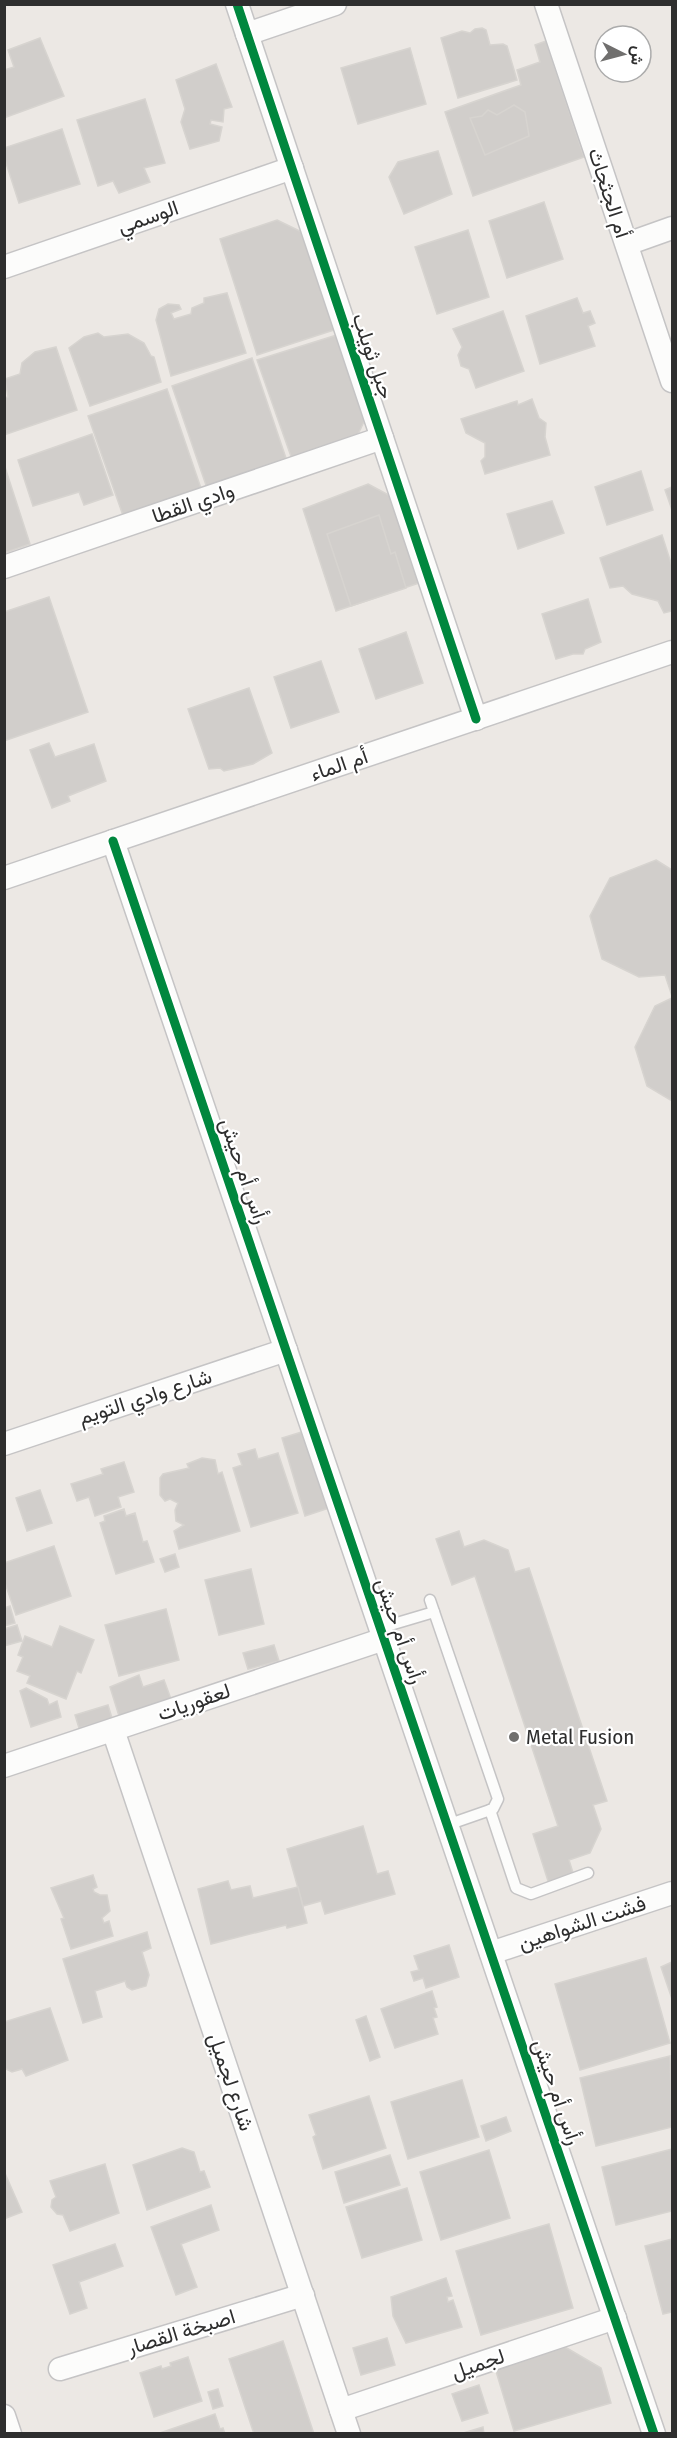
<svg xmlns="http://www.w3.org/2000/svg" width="677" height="2438" viewBox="0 0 677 2438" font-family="'Fira Sans Condensed',Vazirmatn,sans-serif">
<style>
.building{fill:#d1cecb;stroke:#d7d4d0;stroke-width:1.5}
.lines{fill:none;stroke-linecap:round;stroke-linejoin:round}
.service-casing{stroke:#c5c4c5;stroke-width:13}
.minor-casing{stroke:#c5c4c5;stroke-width:25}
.service{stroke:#fcfcfb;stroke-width:10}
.minor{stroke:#fcfcfb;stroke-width:22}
.cycleway-casing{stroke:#fff;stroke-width:13}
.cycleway{stroke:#00873e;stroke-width:9}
.poi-dot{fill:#706f6e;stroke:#fff;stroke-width:2}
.labels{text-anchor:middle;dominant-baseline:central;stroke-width:4.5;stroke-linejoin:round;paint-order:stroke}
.street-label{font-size:21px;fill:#2e2e2e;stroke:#fff}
.poi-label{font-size:21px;fill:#2e2e2e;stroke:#fff;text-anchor:start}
</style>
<rect width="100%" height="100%" fill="#ece8e4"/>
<!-- building -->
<g class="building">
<polygon points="482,28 486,30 490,45 503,44 507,46 517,80 458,98 441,38 462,31 470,33 475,29"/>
<polygon points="40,38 64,96 4,118 4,70 14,67 8,50"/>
<polygon points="546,41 584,157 473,196 445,112 521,85 517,70 540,62 535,45"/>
<polygon points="410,48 426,104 358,124 341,68"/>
<polygon points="216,64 232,107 224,109 223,122 211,120 210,124 222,127 219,141 190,149 181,122 185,109 176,80"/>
<polygon points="145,99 165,163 144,168 150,182 119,193 113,181 98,186 77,120"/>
<polygon points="514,105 525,112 529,136 485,155 470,118 482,116 488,110 497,115"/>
<polygon points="62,129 80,184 19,203 4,157 4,148"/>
<polygon points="438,151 452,194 404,214 389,177 398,162"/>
<polygon points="544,202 563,259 507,278 489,221"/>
<polygon points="277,220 308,235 337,329 257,355 220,239"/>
<polygon points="468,230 489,297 437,314 415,247"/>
<polygon points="227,293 246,353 171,376 156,320 159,309 168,304 179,305 181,309 171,313 174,319 191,314 192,308 204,303 204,298"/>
<polygon points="577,298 583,313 590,311 595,323 588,326 595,346 540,364 526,316"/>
<polygon points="503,311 524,371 476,388 469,369 461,366 458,355 462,347 453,329"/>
<polygon points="98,333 104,337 128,334 144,343 151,356 154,357 161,382 90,406 69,348 84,337"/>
<polygon points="340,334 369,411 354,443 293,462 257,360"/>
<polygon points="56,347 77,410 4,435 4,398 8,397 5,379 20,374 22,363 35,352"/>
<polygon points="252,358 288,464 208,491 172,386"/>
<polygon points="167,389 204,497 126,524 88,416"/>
<polygon points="532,399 539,418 546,423 545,437 550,455 485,474 481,461 485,457 485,443 466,433 461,419 517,401 518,405"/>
<polygon points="92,434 113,495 84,505 79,492 33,506 18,460"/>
<polygon points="4,464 30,544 4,553"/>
<polygon points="641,471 653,510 607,525 595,487"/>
<polygon points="368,484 398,500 422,582 336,611 303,509"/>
<polygon points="672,487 672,510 665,490"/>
<polygon points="552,501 564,533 518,549 507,514"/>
<polygon points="379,515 391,554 395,552 406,588 351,606 327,534"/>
<polygon points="662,535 672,566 672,611 664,613 658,601 632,594 623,586 610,588 600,558"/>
<polygon points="49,597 88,712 4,741 4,612"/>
<polygon points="588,599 601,642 585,649 583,654 573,654 556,659 542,614"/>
<polygon points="406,632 423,683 376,699 359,649"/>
<polygon points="321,661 339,712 291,728 274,677"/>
<polygon points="249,688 272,753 253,764 224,771 220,768 209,769 188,709"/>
<polygon points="49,743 55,757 94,744 106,781 68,796 70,801 52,808 30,750"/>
<polygon points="656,860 672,870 672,996 665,975 639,977 602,959 590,916 610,878"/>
<polygon points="672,998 672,1101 647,1086 635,1047 655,1006"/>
<polygon points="305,1431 329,1508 305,1516 282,1438"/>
<polygon points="255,1449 258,1459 278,1453 298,1513 251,1527 233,1468 242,1465 238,1454"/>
<polygon points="202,1458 215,1460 218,1474 222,1472 240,1531 179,1549 174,1531 184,1525 176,1521 175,1510 178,1503 170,1499 165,1501 160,1495 160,1478 163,1474 189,1468 187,1464"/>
<polygon points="124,1462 134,1492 118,1497 121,1507 95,1516 89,1497 77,1501 71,1484 103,1474 101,1469"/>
<polygon points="40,1490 52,1523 27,1531 16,1498"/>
<polygon points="124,1509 126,1516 135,1513 143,1542 147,1541 154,1562 116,1574 100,1523 105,1521 104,1516"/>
<polygon points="459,1531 464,1547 484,1540 508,1550 515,1572 529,1568 607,1801 593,1805 601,1829 590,1853 569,1860 574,1876 549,1884 533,1834 558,1826 475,1576 452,1585 436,1539"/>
<polygon points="54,1546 71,1596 16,1615 4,1580 4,1563"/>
<polygon points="175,1554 179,1567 165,1572 160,1559"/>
<polygon points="251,1569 264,1624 219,1635 205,1580"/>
<polygon points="10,1606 15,1623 4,1626 4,1608"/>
<polygon points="166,1609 179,1660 119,1676 105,1625"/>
<polygon points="17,1625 22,1641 4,1646 4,1629"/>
<polygon points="60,1626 94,1640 81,1673 77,1671 66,1699 27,1683 30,1676 17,1671 23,1657 18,1655 25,1636 52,1647"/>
<polygon points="274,1645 279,1661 248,1669 243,1653"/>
<polygon points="139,1675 143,1687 164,1680 171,1699 119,1716 110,1687"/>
<polygon points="26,1688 47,1699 49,1705 57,1701 61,1717 31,1727 20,1691"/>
<polygon points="108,1705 112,1718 79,1728 75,1715"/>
<polygon points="363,1826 377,1874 388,1871 395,1894 325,1914 321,1901 303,1906 287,1849"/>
<polygon points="93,1875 97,1887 93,1889 94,1892 100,1895 107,1895 110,1911 102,1918 104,1923 109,1921 113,1936 71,1949 61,1919 64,1918 51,1888"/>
<polygon points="228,1881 231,1890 250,1886 253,1898 298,1887 307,1923 287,1928 286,1925 211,1944 198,1889"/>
<polygon points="147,1932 151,1948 142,1952 149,1975 146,1986 132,1990 127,1987 125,1981 95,1991 102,2017 83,2023 63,1959"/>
<polygon points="449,1945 459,1977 426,1988 423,1978 414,1981 411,1972 419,1970 414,1956"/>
<polygon points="646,1958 670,2043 580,2070 555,1984"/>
<polygon points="672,1962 672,1999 661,1967"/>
<polygon points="432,1991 437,2007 434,2008 437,2017 433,2018 438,2034 395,2048 381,2009"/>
<polygon points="50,2008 68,2060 26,2076 22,2069 12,2072 4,2068 4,2022"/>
<polygon points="366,2016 380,2057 370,2061 356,2020"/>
<polygon points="670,2056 672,2127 596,2146 580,2078"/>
<polygon points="462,2080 479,2137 408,2159 391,2102"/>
<polygon points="369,2096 386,2148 323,2169 313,2137 316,2135 309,2115"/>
<polygon points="506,2117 511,2131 486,2141 481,2126"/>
<polygon points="182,2148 194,2152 200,2172 204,2171 210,2187 147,2210 133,2165"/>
<polygon points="672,2149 672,2211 616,2225 602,2167"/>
<polygon points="489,2150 510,2218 441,2240 420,2172"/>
<polygon points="390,2155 400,2185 344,2203 335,2172"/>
<polygon points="105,2164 119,2213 70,2231 63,2215 57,2214 51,2207 52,2200 56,2197 50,2181"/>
<polygon points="4,2171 22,2212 4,2219"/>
<polygon points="407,2188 422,2240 362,2258 346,2207"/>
<polygon points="211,2205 219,2230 181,2244 197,2287 176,2295 151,2227"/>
<polygon points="549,2224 573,2308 481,2335 456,2251"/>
<polygon points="672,2239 672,2312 663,2314 645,2246"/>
<polygon points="115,2244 123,2266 79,2282 87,2308 70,2314 53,2265"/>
<polygon points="446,2278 452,2296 447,2297 448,2302 453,2300 462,2327 406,2343 393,2316 391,2297"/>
<polygon points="387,2338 395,2365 361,2375 353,2348"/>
<polygon points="283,2341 314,2434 254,2434 229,2359"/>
<polygon points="565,2347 601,2368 611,2403 514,2431 495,2368"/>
<polygon points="188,2357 202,2401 154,2417 140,2373 161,2366 162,2369 171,2366 170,2363"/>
<polygon points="479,2385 488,2413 462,2421 452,2394"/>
<polygon points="218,2389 223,2406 213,2409 208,2392"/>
<polygon points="215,2414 220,2429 223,2428 225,2434 157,2434"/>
<polygon points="483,2427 484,2434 460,2434"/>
</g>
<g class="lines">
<defs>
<g id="service">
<polyline points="430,1600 498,1799 493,1809 447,1825"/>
<polyline points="380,1628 434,1612"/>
<polyline points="490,1810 516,1888 531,1894 588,1873"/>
</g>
<g id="minor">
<polyline points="237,4 476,719"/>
<polyline points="546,4 672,381"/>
<polyline points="247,34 335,4"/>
<polyline points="627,244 672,228"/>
<polyline points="4,267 292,168"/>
<polyline points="4,567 382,438"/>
<polyline points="113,841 654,2434"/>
<polyline points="4,878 672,652"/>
<polyline points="4,1444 286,1350"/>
<polyline points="113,1730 349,2434"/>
<polyline points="4,1766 384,1639"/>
<polyline points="491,1953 672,1893"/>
<polyline points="60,2369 303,2295"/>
<polyline points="341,2410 615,2318"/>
<polyline points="4,2416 10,2434"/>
</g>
</defs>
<!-- service casing -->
<use href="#service" class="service-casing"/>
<!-- minor casing -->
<use href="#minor" class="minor-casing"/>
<!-- service -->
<use href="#service" class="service"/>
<!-- minor -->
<use href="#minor" class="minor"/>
<defs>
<g id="cycleway">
<polyline points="237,4 476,719"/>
<polyline points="113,841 654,2434"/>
</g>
</defs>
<!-- cycleway casing -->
<use href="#cycleway" class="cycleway-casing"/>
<!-- cycleway -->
<use href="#cycleway" class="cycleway"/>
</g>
<!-- markers -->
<circle class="poi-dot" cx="514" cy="1737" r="6"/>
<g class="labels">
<!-- street labels -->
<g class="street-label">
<text transform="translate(609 193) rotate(72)">أم الجثجاث</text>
<text transform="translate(148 217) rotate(-19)">الوسمي</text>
<text transform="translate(373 356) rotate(71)">جبل ثويلب</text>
<text transform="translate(193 503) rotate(-19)">وادي القطا</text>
<text transform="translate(339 765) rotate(-19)">أم الماء</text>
<text transform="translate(244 1171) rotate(71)">رأس أم حيش</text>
<text transform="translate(145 1397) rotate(-18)">شارع وادي التويم</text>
<text transform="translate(400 1631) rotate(71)">رأس أم حيش</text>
<text transform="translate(194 1702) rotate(-19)">لعقوريات</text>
<text transform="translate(582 1923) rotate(-18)">فشت الشواهين</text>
<text transform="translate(231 2082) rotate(71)">شارع لجميل</text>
<text transform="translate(557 2092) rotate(71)">رأس أم حيش</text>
<text transform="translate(181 2332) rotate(-17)">اصبخة القصار</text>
<text transform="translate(478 2364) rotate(-19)">لجميل</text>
</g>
<!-- poi labels -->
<g class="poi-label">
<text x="526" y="1737">Metal Fusion</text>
</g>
</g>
<!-- border -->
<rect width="677" height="2438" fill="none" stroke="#2e2e2e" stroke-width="12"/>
<!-- north arrow -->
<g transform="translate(623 54) rotate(96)"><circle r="28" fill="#ffffff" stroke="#ababab" stroke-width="1.5"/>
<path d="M0-4.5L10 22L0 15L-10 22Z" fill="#706f6e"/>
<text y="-9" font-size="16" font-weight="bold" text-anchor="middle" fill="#2e2e2e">ش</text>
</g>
</svg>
